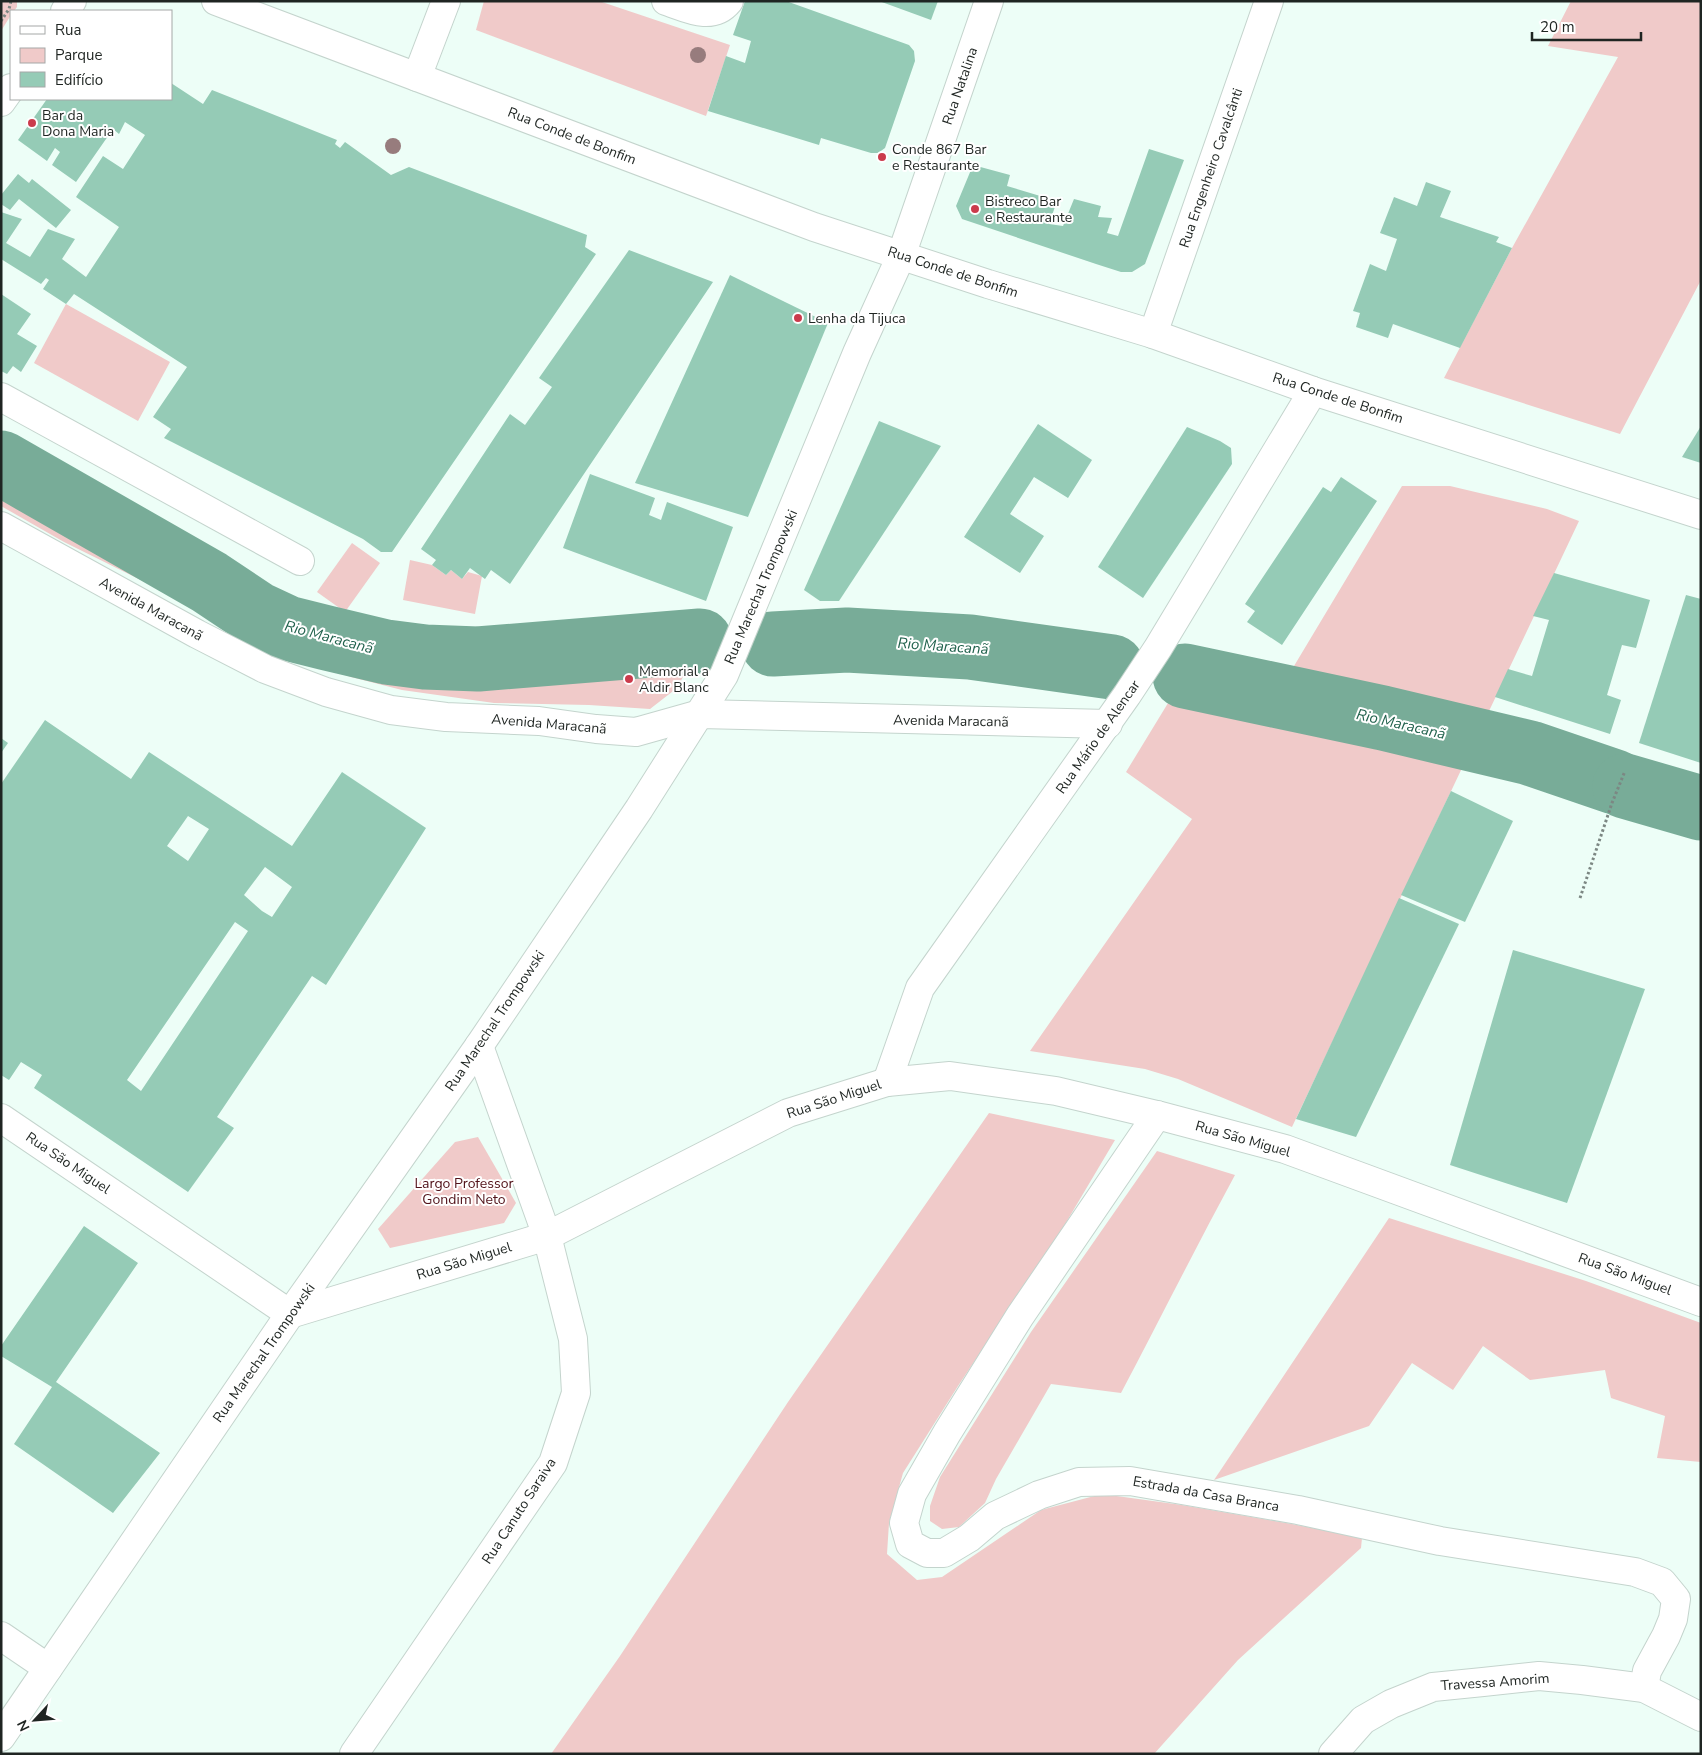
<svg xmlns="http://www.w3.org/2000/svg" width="1702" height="1755" viewBox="0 0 1702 1755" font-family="'Nunito Sans',sans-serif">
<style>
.green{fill:#f0cac9}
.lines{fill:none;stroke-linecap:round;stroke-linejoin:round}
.river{stroke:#78ac98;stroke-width:65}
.building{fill:#95cbb6;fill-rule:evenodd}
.minor-casing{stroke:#c4d4cd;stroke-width:30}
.major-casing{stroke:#c4d4cd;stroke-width:30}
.path{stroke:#7c8783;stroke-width:3;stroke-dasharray:2.5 2.5;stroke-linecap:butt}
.minor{stroke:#fff;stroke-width:28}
.major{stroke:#fff;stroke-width:28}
.tree{fill:#977c7d}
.poi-dot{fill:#cb3b4c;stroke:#fff;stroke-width:2}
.labels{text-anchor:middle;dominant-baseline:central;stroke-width:4;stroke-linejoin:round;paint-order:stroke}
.street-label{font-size:14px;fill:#1f2522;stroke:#fff}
.poi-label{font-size:14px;fill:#1f2522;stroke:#fff;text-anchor:start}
.park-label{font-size:14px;fill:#511219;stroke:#fff}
.water-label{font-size:15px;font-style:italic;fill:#21624d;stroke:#fff}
</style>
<rect width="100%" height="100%" fill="#edfef7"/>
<!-- green -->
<g class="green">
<polygon points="1,1 17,1 17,7 14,11 11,11 11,15 1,31"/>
<polygon points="484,1 599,1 730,45 706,116 476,30"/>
<polygon points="1571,1 1701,1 1701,280 1620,434 1444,378 1512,248 1618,57 1548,46"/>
<polygon points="66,304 170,362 138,421 34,363"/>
<polygon points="1402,486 1450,486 1547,509 1579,521 1292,1127 1178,1079 1145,1069 1030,1051 1192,819 1126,772 1190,667 1285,681"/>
<polygon points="1,492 45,518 70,538 176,584 253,631 271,639 375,670 420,678 480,681 522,678 570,672 691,662 677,688 650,709 589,705 494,703 402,690 351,677 282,654 250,640 167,593 64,542 1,506"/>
<polygon points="352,543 380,563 345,612 317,592"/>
<polygon points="410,560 432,565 446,575 451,570 462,579 468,572 482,576 475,614 403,600"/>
<polygon points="989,1113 1115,1140 1061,1231 958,1386 903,1473 889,1523 887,1554 917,1580 942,1577 1041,1510 1102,1494 1182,1505 1292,1524 1362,1538 1361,1548 1238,1660 1154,1754 551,1754 620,1656 788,1402"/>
<polygon points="478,1137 516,1203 504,1223 390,1248 378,1229 455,1142"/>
<path d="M1157 1151 1235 1175C1196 1247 1159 1321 1121 1393L1051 1384 996 1479 985 1503 959 1527 942 1529 930 1521V1506L940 1477 1031 1332Z"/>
<polygon points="1389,1218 1586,1281 1701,1323 1701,1462 1657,1458 1665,1416 1611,1398 1605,1370 1530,1380 1483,1346 1453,1390 1412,1363 1369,1426 1214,1480"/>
</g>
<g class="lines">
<!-- river -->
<g class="river">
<polyline points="1,463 209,582 257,614 287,628 327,638 386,652 425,657 478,659 700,641"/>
<polyline points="773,644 847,640 970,647 1112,667"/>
<polyline points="1185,676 1383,718 1530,753 1615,782"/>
<polyline points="1625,786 1701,808"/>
</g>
</g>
<!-- building -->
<g class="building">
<polygon points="745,1 786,1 909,45 914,51 915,61 885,148 878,153 871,153 821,138 819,145 708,111 726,56 745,63 751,41 733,35"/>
<polygon points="879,1 938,1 931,20"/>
<polygon points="171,83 203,104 212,90 337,140 335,144 340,148 345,142 391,175 409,167 587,235 585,247 596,254 392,552 381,552 363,539 164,438 171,429 153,417 187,367 74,294 66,304 43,289 49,280 46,278 41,284 1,259 1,212 22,219 6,243 30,257 48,229 75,239 62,259 86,277 119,227 76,197 103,156 123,169 145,135 125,122 119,134 113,129 76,182 52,165 60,152 55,148 47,161 18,140 47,99 171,99"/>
<polygon points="1149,149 1184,160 1145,264 1132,272 1121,272 1096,264 962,219 956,206 973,165 1010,175 1007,186 1057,201 1049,224 1063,226 1074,199 1101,206 1098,217 1112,218 1107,233 1118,236"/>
<polygon points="18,174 29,183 32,179 71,210 56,228 19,199 10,210 1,204 1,195"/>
<polygon points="1426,182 1451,191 1440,217 1499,237 1496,242 1512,248 1460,348 1393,324 1388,338 1356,327 1360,313 1353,311 1370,264 1386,271 1397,239 1380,233 1394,197 1417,206"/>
<polygon points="629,250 713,282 510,584 491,570 485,579 470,568 462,579 451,570 446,575 432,565 436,560 421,549 510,414 525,425 552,387 539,378"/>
<polygon points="730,275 828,323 748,517 635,483"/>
<polygon points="1,294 31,314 17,334 37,346 21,372 13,366 7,374 1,371"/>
<polygon points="879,421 941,446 839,601 820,601 804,590"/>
<polygon points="1038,424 1092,460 1068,498 1034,477 1010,514 1044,536 1020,573 964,537"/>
<polygon points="1701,426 1701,463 1682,457"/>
<polygon points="1187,427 1220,441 1231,448 1232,464 1143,598 1098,567"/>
<polygon points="590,474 655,498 649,515 661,520 667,502 733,527 706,601 563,548"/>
<polygon points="1341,477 1377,501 1282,645 1247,622 1255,611 1245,604 1323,487 1331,492"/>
<polygon points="1554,573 1650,600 1636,648 1622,645 1607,695 1621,700 1610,734 1495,697 1508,669 1532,676 1549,620 1533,616"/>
<polygon points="1686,595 1701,599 1701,763 1639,743"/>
<path d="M45 720 131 779 149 752 292 846 342 772 426 828 326 985 312 976 217 1117 234 1128 188 1192 34 1088 42 1075 21 1062 9 1080 1 1075V784ZM188 816 209 829 188 861 167 846ZM265 867 292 887 272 917 262 911 244 895ZM235 922 248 931 141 1091 127 1080Z"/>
<polygon points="1,738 8,743 1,753"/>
<polygon points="1451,791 1513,821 1465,922 1401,895"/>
<polygon points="1399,898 1459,924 1356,1137 1296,1119"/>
<polygon points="1513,950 1645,989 1567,1203 1450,1165"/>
<polygon points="84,1226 138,1263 56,1382 160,1453 113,1513 14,1444 52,1387 1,1356 1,1346"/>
</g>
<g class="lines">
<defs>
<g id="minor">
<path d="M666 1C687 8 712 22 729 1"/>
<polyline points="65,11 72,1"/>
<polyline points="417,77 446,1"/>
<polyline points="1,102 11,88"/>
<polyline points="1153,334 1269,1"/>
<polyline points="1,397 300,561"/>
<polyline points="1,526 197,634 265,669 326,692 391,710 446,717 539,721 596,729 636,732 700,714 1108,724"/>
<polyline points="887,1082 920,988 1127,695 1158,648 1313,391"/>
<polyline points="1157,1115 1020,1316 947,1433 912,1494 904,1523 910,1544 927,1553 944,1553 969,1538 995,1516 1039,1495 1079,1482 1130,1481 1298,1510 1440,1541 1635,1572 1662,1582 1676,1599 1673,1619 1666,1636 1647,1671 1644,1688"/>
<polyline points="1,1118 290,1314"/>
<polyline points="290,1314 547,1236 788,1113 887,1082 950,1076 1056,1091 1157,1115 1285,1149 1701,1302"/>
<polyline points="1,1636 48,1668"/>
<polyline points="1,1737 290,1314 479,1046 639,809 724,675 857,353 901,256 989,1"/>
<polyline points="354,1754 553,1463 576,1393 573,1339 547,1236 479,1046"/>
<polyline points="1333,1754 1363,1720 1391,1704 1433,1687 1483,1682 1539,1676 1582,1680 1644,1688 1701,1717"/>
</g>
<polyline id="major" points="216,1 814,227 988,284 1153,334 1313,391 1701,515"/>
</defs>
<!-- minor casing -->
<use href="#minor" class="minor-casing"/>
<!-- major casing -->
<use href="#major" class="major-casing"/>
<!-- path -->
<g class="path">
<polyline points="1,21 9,9 11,1"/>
<polyline points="1580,898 1612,803 1625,771"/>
</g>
<!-- minor -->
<use href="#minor" class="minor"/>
<!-- major -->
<use href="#major" class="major"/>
</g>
<!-- trees -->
<g class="tree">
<circle cx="698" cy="55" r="8"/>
<circle cx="393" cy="146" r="8"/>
</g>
<!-- markers -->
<g class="poi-dot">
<circle cx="32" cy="123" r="5"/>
<circle cx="882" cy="157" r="5"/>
<circle cx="975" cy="209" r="5"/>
<circle cx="798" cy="318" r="5"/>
<circle cx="629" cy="679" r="5"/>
</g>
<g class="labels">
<!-- street labels -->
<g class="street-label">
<text transform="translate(960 86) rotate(-71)">Rua Natalina</text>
<text transform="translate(572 136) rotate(21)">Rua Conde de Bonfim</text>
<text transform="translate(1211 168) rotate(-71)">Rua Engenheiro Cavalcânti</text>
<text transform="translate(953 272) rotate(18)">Rua Conde de Bonfim</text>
<text transform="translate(1338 398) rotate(18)">Rua Conde de Bonfim</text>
<text transform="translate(761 587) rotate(-67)">Rua Marechal Trompowski</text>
<text transform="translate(151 609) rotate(29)">Avenida Maracanã</text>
<text transform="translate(951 721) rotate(1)">Avenida Maracanã</text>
<text transform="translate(549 724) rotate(5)">Avenida Maracanã</text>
<text transform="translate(1098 737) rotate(-55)">Rua Mário de Alencar</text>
<text transform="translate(495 1021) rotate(-56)">Rua Marechal Trompowski</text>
<text transform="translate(834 1099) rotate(-18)">Rua São Miguel</text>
<text transform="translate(1243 1139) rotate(16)">Rua São Miguel</text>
<text transform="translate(68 1163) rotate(34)">Rua São Miguel</text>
<text transform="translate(464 1261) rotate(-17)">Rua São Miguel</text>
<text transform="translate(1625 1274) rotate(20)">Rua São Miguel</text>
<text transform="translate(264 1353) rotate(-55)">Rua Marechal Trompowski</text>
<text transform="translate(1206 1494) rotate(10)">Estrada da Casa Branca</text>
<text transform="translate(519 1511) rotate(-57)">Rua Canuto Saraiva</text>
<text transform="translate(1495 1682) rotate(-4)">Travessa Amorim</text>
</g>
<!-- poi labels -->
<g class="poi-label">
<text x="42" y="115">Bar da<tspan x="42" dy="16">Dona Maria</tspan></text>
<text x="892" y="149">Conde 867 Bar<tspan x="892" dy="16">e Restaurante</tspan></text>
<text x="985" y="201">Bistreco Bar<tspan x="985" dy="16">e Restaurante</tspan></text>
<text x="808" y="318">Lenha da Tijuca</text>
<text x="639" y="671">Memorial a<tspan x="639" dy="16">Aldir Blanc</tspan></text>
</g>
<!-- park labels -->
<g class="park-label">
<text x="464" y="1183">Largo Professor<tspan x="464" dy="16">Gondim Neto</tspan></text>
</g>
<!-- water labels -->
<g class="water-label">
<text transform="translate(329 637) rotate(15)">Rio Maracanã</text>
<text transform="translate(943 646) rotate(4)">Rio Maracanã</text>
<text transform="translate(1401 724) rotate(13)">Rio Maracanã</text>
</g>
</g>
<!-- border -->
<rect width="1702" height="1755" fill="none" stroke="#1f2522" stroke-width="5"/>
<!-- legend -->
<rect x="10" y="10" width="162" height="90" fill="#ffffff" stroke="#a5a8a7"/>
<rect x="20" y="26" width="25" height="8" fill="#ffffff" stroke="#a5a8a7"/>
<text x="55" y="35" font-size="15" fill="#1f2522">Rua</text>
<rect x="20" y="48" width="25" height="15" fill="#f0cac9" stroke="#a5a8a7"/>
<text x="55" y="60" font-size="15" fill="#1f2522">Parque</text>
<rect x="20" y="72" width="25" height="15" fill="#95cbb6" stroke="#a5a8a7"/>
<text x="55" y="85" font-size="15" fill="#1f2522">Edifício</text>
<!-- north arrow -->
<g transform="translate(35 1720) rotate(244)" stroke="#ffffff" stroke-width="4" paint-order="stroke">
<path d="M0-4L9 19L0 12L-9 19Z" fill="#1f2522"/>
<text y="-8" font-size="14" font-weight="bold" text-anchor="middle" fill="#1f2522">N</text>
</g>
<!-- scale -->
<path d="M1532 32v8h109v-8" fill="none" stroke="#1f2522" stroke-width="2.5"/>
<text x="1540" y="32" font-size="15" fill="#1f2522" stroke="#ffffff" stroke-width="4" paint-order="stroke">20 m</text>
</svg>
